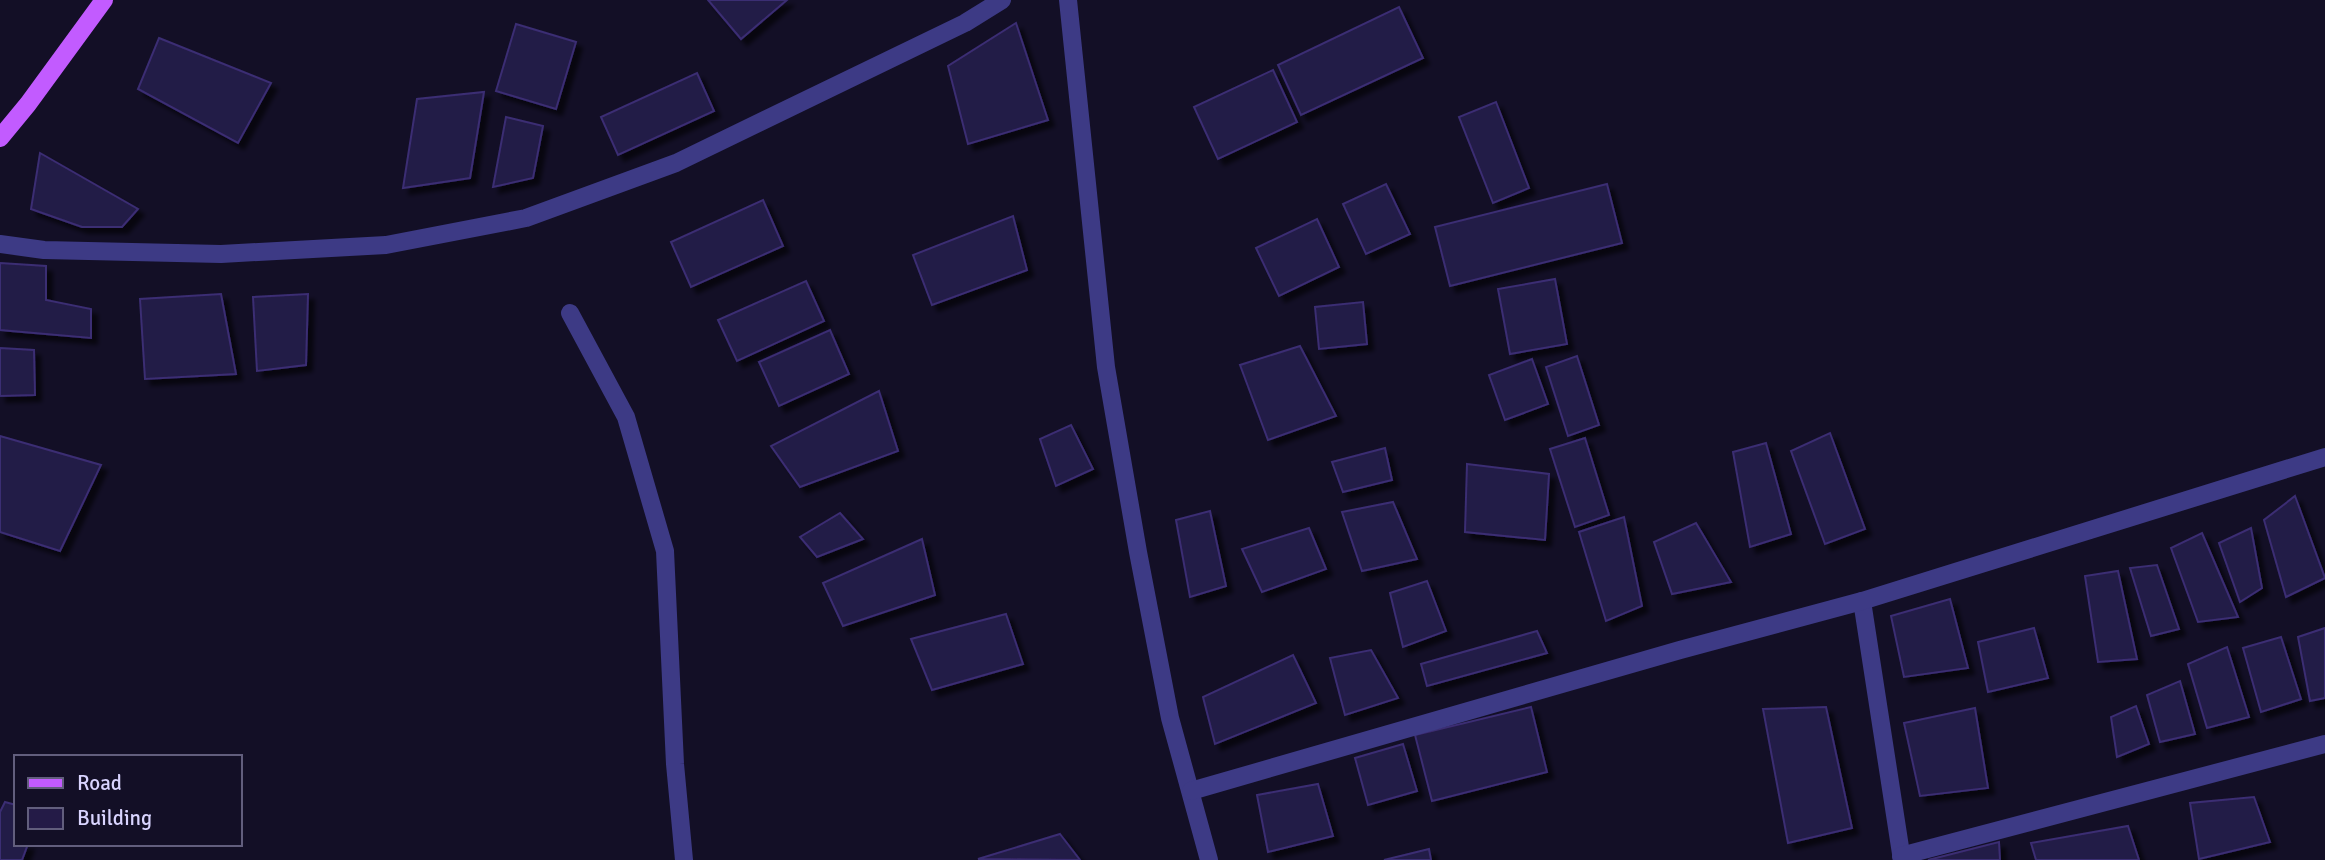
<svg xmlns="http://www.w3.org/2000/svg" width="2325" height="860" viewBox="0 0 2325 860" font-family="Signika,sans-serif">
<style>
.building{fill:#241b47;stroke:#3b2d73;stroke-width:2;filter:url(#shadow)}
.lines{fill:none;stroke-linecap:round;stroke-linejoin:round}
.minor{stroke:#3d3a85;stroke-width:18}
.primary{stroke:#c25bff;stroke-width:18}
</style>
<defs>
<filter id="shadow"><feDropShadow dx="6" dy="6" stdDeviation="2" flood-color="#0009"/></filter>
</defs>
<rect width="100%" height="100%" fill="#130f26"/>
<!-- building -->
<g class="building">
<polygon points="708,0 787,0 741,39"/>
<polygon points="1399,7 1423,58 1301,115 1278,65"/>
<polygon points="1016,23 1048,120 968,144 948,66"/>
<polygon points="516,24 576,42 556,109 496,91"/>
<polygon points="159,38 271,83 238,143 138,89"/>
<polygon points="1273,70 1297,122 1218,159 1194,107"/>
<polygon points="697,73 714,111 618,155 601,117"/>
<polygon points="484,92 470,178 403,188 417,99"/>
<polygon points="1496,102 1529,188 1493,203 1459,117"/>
<polygon points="506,117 543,126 533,178 493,187"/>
<polygon points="40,153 138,209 122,227 82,227 31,209"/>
<polygon points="1386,184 1410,234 1366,254 1343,204"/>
<polygon points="1607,184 1622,243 1450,286 1435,227"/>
<polygon points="763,200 783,246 691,287 671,242"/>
<polygon points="1013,216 1027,270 932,305 913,255"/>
<polygon points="1317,219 1339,267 1279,296 1256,248"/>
<polygon points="0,263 46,266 46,300 91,309 91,338 0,330"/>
<polygon points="1555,279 1567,344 1510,354 1498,289"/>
<polygon points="806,281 824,321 737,361 718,320"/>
<polygon points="221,294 236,374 145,379 140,299"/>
<polygon points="308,294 306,365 257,371 253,297"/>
<polygon points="1363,302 1367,344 1319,349 1315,307"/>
<polygon points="830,330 849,374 779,406 759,362"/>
<polygon points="1300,346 1336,416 1268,440 1240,365"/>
<polygon points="0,348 34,350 35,395 0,396"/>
<polygon points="1577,356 1599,425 1568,436 1546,367"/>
<polygon points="1532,359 1548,404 1505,420 1489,375"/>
<polygon points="879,391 898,451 800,487 771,446"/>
<polygon points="1071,425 1093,469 1056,486 1040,439"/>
<polygon points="1830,433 1865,529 1825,544 1791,451"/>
<polygon points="0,436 101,465 60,551 0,532"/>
<polygon points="1585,438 1609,515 1575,527 1550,449"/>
<polygon points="1766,443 1791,534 1750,547 1733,452"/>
<polygon points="1385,448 1392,480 1343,492 1332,462"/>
<polygon points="1467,464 1549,474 1545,540 1465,532"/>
<polygon points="2295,496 2325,578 2286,597 2264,520"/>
<polygon points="1393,502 1417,559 1362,571 1342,512"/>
<polygon points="1210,511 1226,586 1190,597 1176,520"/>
<polygon points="840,513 863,539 817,557 800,537"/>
<polygon points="1624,517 1642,606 1606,621 1579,532"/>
<polygon points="1696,523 1731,582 1672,594 1654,542"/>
<polygon points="1309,528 1326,569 1262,592 1242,549"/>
<polygon points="2251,528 2262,588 2240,602 2219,543"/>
<polygon points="2202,533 2238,617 2198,622 2171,548"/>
<polygon points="922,539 935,595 843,626 823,583"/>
<polygon points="2157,565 2179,629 2151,636 2130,568"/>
<polygon points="2118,571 2137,659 2098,662 2085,576"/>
<polygon points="1427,581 1446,631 1403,647 1390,593"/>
<polygon points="1950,599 1968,668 1904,677 1891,616"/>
<polygon points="1006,614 1023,664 932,690 911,639"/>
<polygon points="2034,628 2048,678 1988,692 1978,642"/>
<polygon points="2325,628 2325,698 2310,701 2298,637"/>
<polygon points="1537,631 1547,653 1427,686 1421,664"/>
<polygon points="2281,637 2301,699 2261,712 2243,648"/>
<polygon points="2227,647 2249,717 2207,728 2188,664"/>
<polygon points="1371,650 1398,698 1345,715 1330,658"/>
<polygon points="1293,655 1316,703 1215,744 1203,697"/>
<polygon points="2180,681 2195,734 2160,742 2147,695"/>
<polygon points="2136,706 2149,744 2117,757 2111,717"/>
<polygon points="1531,707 1547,772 1432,801 1415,735"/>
<polygon points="1826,707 1852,828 1788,843 1763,709"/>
<polygon points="1975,708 1988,788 1920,796 1904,723"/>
<polygon points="1403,744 1417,791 1368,805 1355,758"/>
<polygon points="1318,784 1333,836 1268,852 1257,795"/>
<polygon points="2254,797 2270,842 2199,859 2190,803"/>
<polygon points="5,802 16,805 16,844 28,844 22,860 0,860 0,812"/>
<polygon points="2128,826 2139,860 2036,860 2031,843"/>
<polygon points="1060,834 1080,860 978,859"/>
<polygon points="1999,842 2000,860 1928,860"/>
<polygon points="1429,849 1431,860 1384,860"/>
</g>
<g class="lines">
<!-- minor -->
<g class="minor">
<polyline points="1068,0 1106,367 1138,552 1170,718 1209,860"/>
<polyline points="0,244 44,250 221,254 386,245 526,218 676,163 965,23 1002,0"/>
<polyline points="570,313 626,417 665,551 675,764 684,860"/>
<polyline points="1862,601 1902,860"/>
<polyline points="1191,791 1680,650 1862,601 2325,457"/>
<polyline points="1901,856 2325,744"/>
</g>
<!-- primary -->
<polyline class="primary" points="0,138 28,104 104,0"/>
</g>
<!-- legend -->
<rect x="14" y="755" width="228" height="91" fill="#130f26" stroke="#625e7d" stroke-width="2"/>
<rect x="28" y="778" width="35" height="10" fill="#c25bff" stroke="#625e7d" stroke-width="2"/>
<text x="77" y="790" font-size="21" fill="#d9d4ff">Road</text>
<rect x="28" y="808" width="35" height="21" fill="#241b47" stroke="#625e7d" stroke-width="2"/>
<text x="77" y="825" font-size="21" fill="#d9d4ff">Building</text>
</svg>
